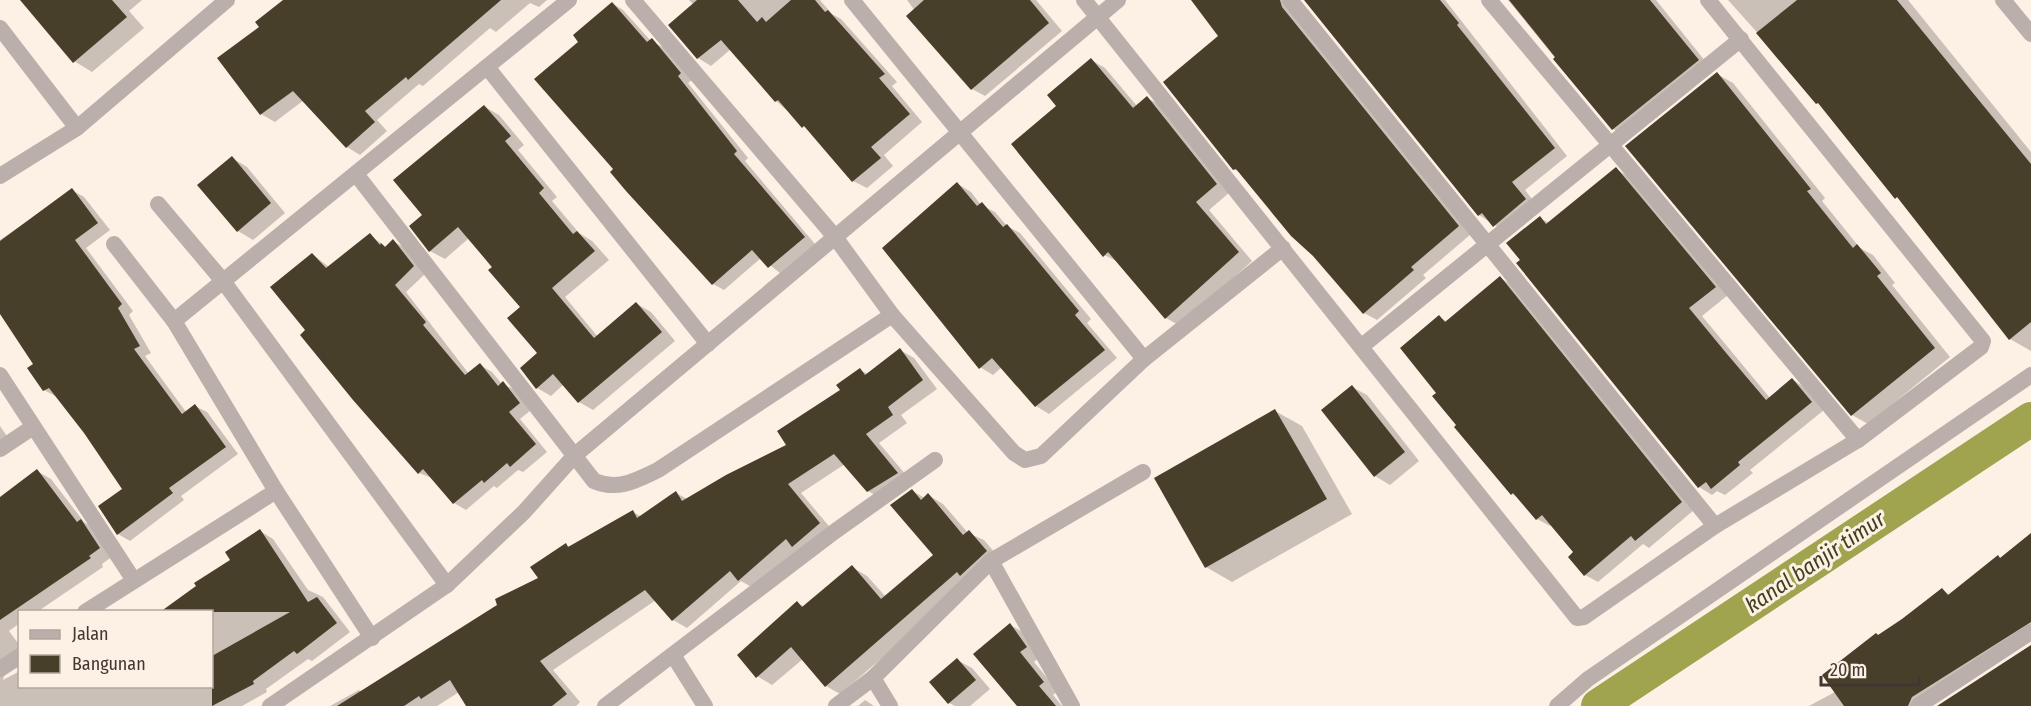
<svg xmlns="http://www.w3.org/2000/svg" width="2031" height="706" viewBox="0 0 2031 706" font-family="'Fira Sans Condensed',sans-serif">
<style>
.shadow{fill:#0003}
.lines{fill:none;stroke-linecap:round;stroke-linejoin:round}
.canal{stroke:#a0a44f;stroke-width:34}
.building{fill:#483f2b}
.minor{stroke:#bbafac;stroke-width:16}
.tertiary{stroke:#bbafac;stroke-width:16}
.labels{text-anchor:middle;dominant-baseline:central;stroke-width:6;stroke-linejoin:round;paint-order:stroke}
.water-label{font-size:22px;font-style:italic;fill:#3f411c;stroke:#fdf0e5}
</style>
<rect width="100%" height="100%" fill="#fdf0e5"/>
<!-- shadow -->
<g class="shadow">
<polygon points="22,0 142,0 129,11 144,28 92,72 74,61"/>
<polygon points="304,0 547,0 539,7 530,3 496,32 490,28 423,86 419,84 377,120 387,131 360,155 347,147 304,100 275,122 261,114"/>
<polygon points="689,0 820,0 832,14 841,19 897,82 892,86 922,122 884,155 893,166 867,188 853,181 812,132 776,101 731,49 711,66 698,58 670,25 694,5"/>
<polygon points="907,0 1036,0 1062,31 985,96 972,89"/>
<polygon points="1192,0 1298,0 1471,234 1423,275 1426,278 1377,320 1364,313 1241,173 1234,169 1220,36"/>
<polygon points="1305,0 1445,0 1567,156 1525,190 1538,207 1507,233 1479,215"/>
<polygon points="1508,0 1656,0 1710,67 1625,136 1613,129"/>
<polygon points="1728,0 1908,0 2031,152 2031,351 2010,339 1901,200 1823,106"/>
<polygon points="612,3 623,10 651,41 663,47 692,80 688,83 748,158 745,161 815,244 780,273 761,258 724,290 713,284 615,169 580,42"/>
<polygon points="1091,60 1105,68 1137,106 1147,98 1161,105 1230,192 1209,210 1252,261 1180,326 1166,318 1119,262 1104,255 1058,106"/>
<polygon points="1717,74 1733,83 1825,198 1822,201 1860,248 1873,255 1895,283 1892,285 1950,357 1868,424 1852,415"/>
<polygon points="485,107 499,115 524,145 518,150 557,197 552,201 579,233 592,241 609,260 565,297 598,337 637,304 651,312 675,341 593,410 579,402 564,384 551,396 537,388 539,353 522,307 469,238 445,259 430,251 424,215"/>
<polygon points="232,158 247,167 285,213 253,240 238,231 200,186"/>
<polygon points="1616,169 1629,177 1728,295 1702,316 1770,398 1793,380 1806,388 1824,410 1750,470 1753,473 1725,495 1717,491 1712,495 1699,487 1518,263 1540,218 1549,223"/>
<polygon points="958,184 971,192 981,205 995,212 1007,226 1020,233 1091,319 1087,323 1117,358 1049,414 1036,406 1002,367 993,375 980,367"/>
<polygon points="72,190 84,197 110,230 86,248 133,311 129,315 151,353 145,356 186,412 195,406 207,412 238,454 181,496 184,500 130,541 118,534 124,489 85,432 57,397 44,390 35,365 0,311 0,240"/>
<polygon points="370,235 386,247 393,241 405,248 425,274 406,292 469,374 480,365 492,372 502,384 516,390 531,410 520,419 547,452 523,472 518,470 497,488 494,486 466,510 454,503 432,478 419,473 307,330 312,254 329,267"/>
<polygon points="1500,278 1513,285 1694,510 1649,548 1643,544 1598,582 1585,575 1575,553 1552,524 1550,526 1537,519 1520,498 1512,494 1458,425 1438,393 1439,317 1448,322"/>
<polygon points="900,350 914,358 937,389 901,415 907,423 879,443 912,482 882,499 868,491 845,464 801,493 834,532 753,588 741,581 687,628 673,620 656,600 553,670 580,702 576,706 468,706 459,692 437,706 330,706 359,690 362,692 540,579 566,545 570,547 633,512 642,517 676,493 687,499 788,445 860,370 868,374"/>
<polygon points="1352,387 1367,395 1419,461 1390,485 1375,476 1323,410"/>
<polygon points="1275,411 1302,426 1352,514 1232,582 1206,567"/>
<polygon points="0,426 13,445 0,453"/>
<polygon points="37,471 51,479 84,522 95,529 113,556 102,564 103,567 37,612 20,612 20,623 9,631 20,646 20,661 5,672 3,680 20,671 20,686 212,686 212,612 232,561 260,531 273,539 308,590 323,597 350,632 312,661 308,659 266,689 267,692 242,706 0,706 0,498"/>
<polygon points="912,491 925,498 928,495 943,504 968,533 984,540 1001,560 972,581 840,694 826,686 803,659 772,685 757,676 797,603 805,607 852,567 867,576 886,597 935,555"/>
<polygon points="2031,535 2031,637 1929,706 1809,706 1835,692 1879,636 1942,590 1950,595 1998,556 2002,559"/>
<polygon points="1010,625 1025,633 1041,656 1034,662 1058,691 1053,695 1062,706 1019,706"/>
<polygon points="957,660 972,668 990,689 970,706 955,706 949,703"/>
<polygon points="865,700 874,706 858,706"/>
</g>
<g class="lines">
<!-- canal -->
<polyline class="canal" points="1598,706 2031,419"/>
</g>
<!-- building -->
<g class="building">
<polygon points="20,0 112,0 127,17 73,63"/>
<polygon points="283,0 501,0 408,80 406,77 365,111 375,122 346,148 293,91 260,115 217,58 259,27 255,22"/>
<polygon points="697,0 738,0 757,22 762,17 766,22 791,0 815,0 825,12 828,10 885,74 879,78 910,114 871,147 881,158 852,182 804,126 802,128 778,100 775,102 721,40 697,59 668,25"/>
<polygon points="924,0 1030,0 1049,23 971,90 906,16"/>
<polygon points="1191,0 1280,0 1282,7 1459,226 1411,267 1414,270 1363,314 1313,256 1291,236 1236,169 1233,170 1163,82 1218,36"/>
<polygon points="1304,0 1440,0 1459,23 1457,25 1555,148 1512,182 1526,199 1493,227 1482,213 1478,216"/>
<polygon points="1509,0 1650,0 1699,60 1612,130 1553,59 1555,57"/>
<polygon points="1797,0 1897,0 2031,164 2031,322 2009,340 1897,197 1895,199 1818,103 1816,104 1756,33"/>
<polygon points="612,2 647,42 652,38 681,73 678,76 737,151 734,154 805,237 768,268 752,250 712,285 626,191 610,172 613,169 534,79 578,42 573,35"/>
<polygon points="1091,58 1133,108 1147,96 1217,184 1196,202 1239,252 1165,319 1108,252 1103,257 1011,144 1056,106 1047,95"/>
<polygon points="1717,72 1811,189 1807,191 1853,248 1857,244 1881,273 1877,276 1935,348 1851,416 1625,146"/>
<polygon points="484,105 511,136 505,141 544,188 539,193 573,234 577,231 595,251 552,288 594,338 636,302 662,332 578,403 553,374 536,389 520,368 537,353 507,318 520,307 488,270 492,267 458,227 429,252 409,226 422,215 393,180"/>
<polygon points="232,156 271,203 237,232 197,185"/>
<polygon points="1616,167 1716,287 1689,308 1727,354 1766,400 1792,378 1812,402 1738,462 1740,465 1711,489 1706,482 1698,488 1516,263 1520,260 1506,243 1540,216 1546,224"/>
<polygon points="957,182 977,206 982,202 1003,227 1007,224 1079,311 1075,315 1105,350 1035,407 992,358 979,369 882,248"/>
<polygon points="72,188 98,223 75,240 122,304 118,308 140,346 134,349 182,414 195,404 226,447 169,488 173,493 117,535 98,506 122,489 84,433 49,388 43,391 27,368 33,364 0,314 0,241"/>
<polygon points="370,233 380,245 381,243 385,247 393,239 414,266 395,285 426,322 423,325 465,375 480,363 498,386 503,381 520,403 509,412 536,444 510,467 507,463 484,483 482,480 453,504 423,469 418,474 353,400 300,335 305,330 270,287 312,253 326,268"/>
<polygon points="1500,276 1682,502 1635,541 1631,536 1584,576 1568,557 1573,552 1542,515 1536,520 1513,493 1511,495 1454,427 1456,425 1432,396 1436,393 1400,348 1439,315 1445,322"/>
<polygon points="900,348 923,380 888,407 893,415 866,434 898,473 867,492 834,454 788,484 820,523 792,547 786,539 738,581 730,571 672,621 645,590 540,661 567,694 552,706 466,706 450,680 421,699 419,696 404,706 337,706 497,605 495,599 538,578 530,567 566,543 568,547 633,510 637,518 676,491 682,501 726,475 786,445 777,431 840,390 836,385 860,368 865,375"/>
<polygon points="1352,385 1405,452 1374,477 1321,410"/>
<polygon points="1275,409 1327,499 1205,568 1154,478"/>
<polygon points="37,469 77,522 81,519 100,548 89,556 91,558 0,620 0,497"/>
<polygon points="912,489 921,500 928,493 963,535 969,530 987,551 960,576 957,572 825,687 791,647 756,678 737,655 797,601 802,607 852,565 881,599 933,555 890,505"/>
<polygon points="260,529 308,602 317,597 337,623 297,654 294,651 253,681 254,684 212,706 212,656 290,612 160,612 196,586 194,583 230,560 225,552"/>
<polygon points="2031,533 2031,622 1912,697 1908,706 1844,706 1822,675 1876,633 1878,635 1902,619 1942,588 1948,595 1998,555 2000,558"/>
<polygon points="1010,623 1027,647 1020,652 1044,682 1039,686 1056,706 1017,706 973,654"/>
<polygon points="2031,645 2031,706 1937,706"/>
<polygon points="957,658 976,680 948,704 929,682"/>
</g>
<g class="lines">
<!-- minor -->
<g class="minor">
<polyline points="633,0 835,237 892,315 1014,453 1025,460 1041,456 1144,359 1283,248"/>
<polyline points="852,0 1144,359"/>
<polyline points="1084,0 1577,618 1584,617 1715,526 1858,440 1981,347 1983,341 1708,0"/>
<polyline points="1290,0 1715,526"/>
<polyline points="1489,0 1858,440"/>
<polyline points="0,28 77,128"/>
<polyline points="487,67 708,344"/>
<path d="M356 174 594 481C618 491 635 481 658 470L892 315"/>
<polyline points="158,204 223,281 447,585"/>
<polyline points="114,244 174,321 276,491 372,638"/>
<polyline points="174,321 569,0"/>
<polyline points="1362,346 1741,39"/>
<polyline points="0,375 133,579"/>
<polyline points="0,449 33,427"/>
<polyline points="85,612 276,491"/>
<polyline points="673,655 705,706"/>
<polyline points="0,669 20,656"/>
<polyline points="873,678 890,706"/>
<polyline points="270,706 447,585 524,512 575,455 1118,0"/>
<polyline points="605,706 834,532 935,460"/>
<polyline points="836,706 873,678 991,561"/>
<polyline points="1072,706 991,561 1143,472"/>
<polyline points="1557,706 1588,679 2031,375"/>
<polyline points="1918,706 2031,632"/>
</g>
<!-- tertiary -->
<g class="tertiary">
<polyline points="2003,0 2031,34"/>
<polyline points="0,176 77,128 227,0"/>
</g>
</g>
<g class="labels">
<!-- water labels -->
<g class="water-label">
<text transform="translate(1815 562) rotate(-34)">kanal banjir timur</text>
</g>
</g>
<!-- legend -->
<rect x="18" y="610" width="195" height="78" fill="#fdf0e5" stroke="#b1a69d" stroke-width="1.5"/>
<rect x="30" y="630" width="30" height="9" fill="#bbafac" stroke="#b1a69d" stroke-width="1.5"/>
<text x="72" y="640" font-size="18" fill="#403731">Jalan</text>
<rect x="30" y="655" width="30" height="18" fill="#483f2b" stroke="#b1a69d" stroke-width="1.5"/>
<text x="72" y="670" font-size="18" fill="#403731">Bangunan</text>
<!-- scale -->
<path d="M1821 676v9h98v-9" fill="none" stroke="#403731" stroke-width="3"/>
<text x="1830" y="676" font-size="18" fill="#403731" stroke="#fdf0e5" stroke-width="4.5" paint-order="stroke">20 m</text>
</svg>
